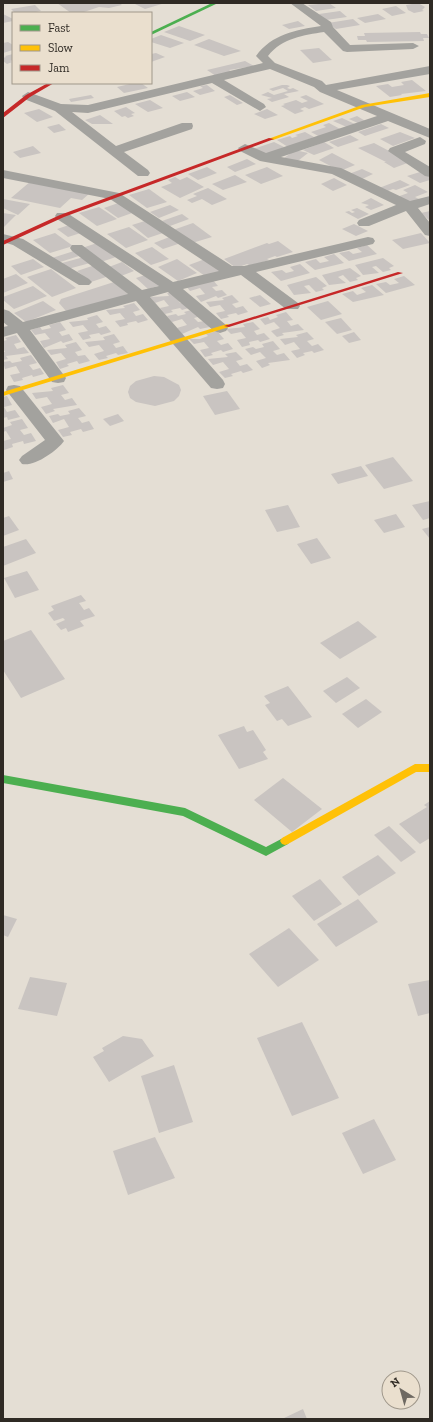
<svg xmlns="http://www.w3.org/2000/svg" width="433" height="1422" viewBox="0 0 433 1422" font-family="'Zilla Slab',serif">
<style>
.building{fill:#c9c4c1}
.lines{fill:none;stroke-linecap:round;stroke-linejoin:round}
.street{fill:#a3a29e;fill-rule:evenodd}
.fast{fill:#4caf50;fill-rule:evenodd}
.slow{fill:#ffc107;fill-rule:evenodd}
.jam{fill:#c62828;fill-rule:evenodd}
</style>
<rect width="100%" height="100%" fill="#e4ded4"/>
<!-- building -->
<g class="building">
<polygon points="57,3 119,3 122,5 109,8 99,7 84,12 86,13 71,13"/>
<polygon points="139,3 165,3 145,9 135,4"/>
<polygon points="329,3 336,8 316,11 308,5"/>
<polygon points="418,3 425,7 422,10 424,11 414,13 408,10 406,5"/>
<polygon points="35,5 41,11 36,12 38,13 15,13 11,9"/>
<polygon points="396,6 406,13 392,16 382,9"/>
<polygon points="340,11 347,17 326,20 319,14"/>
<polygon points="3,14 13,19 13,21 3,23"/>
<polygon points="378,14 386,19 365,23 357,18"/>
<polygon points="353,19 360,25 336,29 328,23"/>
<polygon points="298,21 305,26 289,29 282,25"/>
<polygon points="179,26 205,35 190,41 164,32"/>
<polygon points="420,32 421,34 427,34 429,38 423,38 424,41 367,42 366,40 358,40 357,36 365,36 364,33"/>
<polygon points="161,35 184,43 170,48 151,42 151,39"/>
<polygon points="209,39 241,51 224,56 194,45"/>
<polygon points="8,42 13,45 13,50 3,53 3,43"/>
<polygon points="319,48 332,60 313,63 300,50"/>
<polygon points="156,53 165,57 151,62 151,54"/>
<polygon points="13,54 13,60 10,61 12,62 7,64 3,61 3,58 6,57 5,56"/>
<polygon points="245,61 254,66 229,70 232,72 216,76 207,70"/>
<polygon points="412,80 426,91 401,94 402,95 390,97 376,86 388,84 392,87 404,85 401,82"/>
<polygon points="134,83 141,83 148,88 124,93 117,87"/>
<polygon points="207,85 215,91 200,95 193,91 203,88 200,86"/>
<polygon points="282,85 287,85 290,86 287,88 290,89 293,88 299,91 284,94 289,97 272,102 267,99 272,98 261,95 268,92 274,95 288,91 283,88 273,91 269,89"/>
<polygon points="187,92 195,97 180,101 172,96"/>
<polygon points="91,95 94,98 71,102 69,99"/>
<polygon points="230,95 243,103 237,105 224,97"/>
<polygon points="306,95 324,104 309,109 305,107 300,109 304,111 295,114 281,106 285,105 283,104 296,100 302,103 308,101 300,97"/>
<polygon points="150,100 163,108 148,112 135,104"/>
<polygon points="126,107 135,113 131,114 134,116 128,118 125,116 122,117 114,111"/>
<polygon points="39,109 53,117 37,122 24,113"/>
<polygon points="267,109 278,115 265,119 254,114"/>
<polygon points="100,115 113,124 92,124 85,120"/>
<polygon points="357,116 367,122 360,124 349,119"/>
<polygon points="342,118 357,125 349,128 333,121"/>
<polygon points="329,123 342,130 320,137 311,132 326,127 323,125"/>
<polygon points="59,124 66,130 54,133 47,127"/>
<polygon points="381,124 389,128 365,136 358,132"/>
<polygon points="305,132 314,137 288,147 277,140 290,136 292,138 298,136 295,135"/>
<polygon points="400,132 415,138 393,146 380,139"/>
<polygon points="350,135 359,140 338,147 329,142"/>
<polygon points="274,142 284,147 265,156 253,149"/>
<polygon points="324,142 334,148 314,155 303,150"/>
<polygon points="374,143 410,162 394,168 384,162 386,162 358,148"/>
<polygon points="33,146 41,153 20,158 13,152"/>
<polygon points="295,150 308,153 294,164 280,161"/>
<polygon points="332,153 355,165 340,171 319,160"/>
<polygon points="247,159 256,164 235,172 227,167"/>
<polygon points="207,167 217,173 198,180 188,174"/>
<polygon points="267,167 283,176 261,184 245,175"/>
<polygon points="362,169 373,174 360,180 349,174"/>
<polygon points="420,172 430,177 430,180 420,183 407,176"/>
<polygon points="235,175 247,182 223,190 212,184"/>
<polygon points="175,177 180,180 187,177 204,187 180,198 161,187 172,183 168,180"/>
<polygon points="334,178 347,185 333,191 321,184"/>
<polygon points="400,180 410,185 396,190 393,189 385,192 379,188"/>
<polygon points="31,181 90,193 82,200 71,198 60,208 11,198"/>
<polygon points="415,185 428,192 415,197 419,199 408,203 397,197 408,193 403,190"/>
<polygon points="208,188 227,199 212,205 202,199 192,203 187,200 197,196 193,194"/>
<polygon points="149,189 167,202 147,208 129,195"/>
<polygon points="371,198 384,205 371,210 365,207 369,205 361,203"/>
<polygon points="3,199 30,204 18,215 3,208"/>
<polygon points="121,202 135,212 118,218 104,208"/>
<polygon points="170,205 179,210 159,218 150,212"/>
<polygon points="99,207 117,219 97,226 79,213"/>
<polygon points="357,208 369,214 358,219 345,212 349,211 352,213 355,212 351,210"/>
<polygon points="430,211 430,221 421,213"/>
<polygon points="3,213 16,215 3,228"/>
<polygon points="182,214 189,219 170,226 162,221"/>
<polygon points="148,220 163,233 148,238 132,225"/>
<polygon points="193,223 212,237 192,243 173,230"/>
<polygon points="354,224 368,231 356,236 342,229"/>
<polygon points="69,225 84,232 68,237 57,229"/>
<polygon points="129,227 148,240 126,248 107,234"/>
<polygon points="55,233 73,246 50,253 33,240"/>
<polygon points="421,233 430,243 403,249 392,240"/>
<polygon points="172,236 181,243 163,249 154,243"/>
<polygon points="278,241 293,252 277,257 275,256 267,259 269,260 251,266 247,264 236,268 224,259 267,243 269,244"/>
<polygon points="97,243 116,257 101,262 82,248"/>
<polygon points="367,245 377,254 349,261 339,253 349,251 353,254 362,252 357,248"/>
<polygon points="152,247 169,259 151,265 135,253"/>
<polygon points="74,251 79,256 57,263 52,258"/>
<polygon points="334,254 344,263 315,270 305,262 316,259 320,263 329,261 324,257"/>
<polygon points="84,257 90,263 68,269 62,263"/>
<polygon points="383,258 394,266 389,268 391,270 383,272 376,266 372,267 379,273 363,275 355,265"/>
<polygon points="33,259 44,267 21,275 11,266"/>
<polygon points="177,259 197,273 178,281 158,267"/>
<polygon points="205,259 224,271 208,278 189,265"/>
<polygon points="122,262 134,271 121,276 109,267"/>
<polygon points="300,264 310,273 281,281 271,272 282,270 286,273 294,271 290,267"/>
<polygon points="95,265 109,276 91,282 77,271"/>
<polygon points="350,268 361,276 356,278 358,280 350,282 343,275 338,277 346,283 329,285 322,275"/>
<polygon points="51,269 76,288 52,297 27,277"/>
<polygon points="16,274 28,283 3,293 3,279"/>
<polygon points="148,274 161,285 148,289 136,278"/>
<polygon points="404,276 415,285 386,293 376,284 386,282 390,285 399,283 394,279"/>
<polygon points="316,277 327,286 322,288 324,290 316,292 309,285 304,286 311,293 294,295 287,285"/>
<polygon points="212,279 218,286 212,287 216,291 222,290 227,295 218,298 216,296 201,302 196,296 205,294 200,288 190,291 186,286"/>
<polygon points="114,282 129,295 66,311 59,303 61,299"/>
<polygon points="372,285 384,295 353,302 342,294 353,291 357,295 366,292 361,288"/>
<polygon points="33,286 47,296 14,309 3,300 3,297"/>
<polygon points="177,291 177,299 180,303 187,302 192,307 182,310 180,308 171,310 173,312 165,314 160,308 169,306 164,300 155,303 150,297 169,296 167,293"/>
<polygon points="232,295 239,302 232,304 236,308 243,306 248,312 238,315 236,313 227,315 229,317 221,319 216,313 225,311 220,305 210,307 206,302 224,300 222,298"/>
<polygon points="260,295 271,304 260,307 249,298"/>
<polygon points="43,301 56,310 26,322 14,313"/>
<polygon points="328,301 342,314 321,320 307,307"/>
<polygon points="134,303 140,310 133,312 136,316 143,314 148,320 138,323 136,321 127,323 128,325 120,327 115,321 125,319 120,313 110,315 106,310 125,308 123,306"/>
<polygon points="195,309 201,316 194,318 198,322 205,321 210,327 200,329 198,327 182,334 177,328 187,325 182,319 172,322 167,316 176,314 178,316 186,314 184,312"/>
<polygon points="286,312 293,320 287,321 291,326 298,324 304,330 282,333 284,335 277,337 271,331 280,328 274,322 265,325 260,319 268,317 270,320 278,317 276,315"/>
<polygon points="97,315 103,322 96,324 99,328 106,326 111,332 101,335 99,333 89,335 91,338 83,340 78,333 88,331 83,325 73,327 69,322 88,320 87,318"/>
<polygon points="341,318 352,330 337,334 325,322"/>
<polygon points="60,322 66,330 59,332 62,336 69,334 73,340 63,343 61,341 44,348 40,341 50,339 45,333 35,335 31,330 40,327 42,330 51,328 49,325"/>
<polygon points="253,322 260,329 254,331 257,335 264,333 270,339 260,342 258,340 249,342 250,345 242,347 237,340 246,338 241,332 231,334 226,329 245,327 243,324"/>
<polygon points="217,331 224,339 217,341 221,345 228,343 233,349 223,352 221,350 211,353 213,355 205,357 200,350 209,348 204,342 194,344 189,339 200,339 208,336 206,334"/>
<polygon points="307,332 314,339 307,341 312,346 318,344 324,350 314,353 312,351 303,353 305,355 297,358 291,351 300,349 294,342 285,345 280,339 298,337 296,335"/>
<polygon points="354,332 361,340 349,343 342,336"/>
<polygon points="114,334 120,342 113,344 116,348 123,346 128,353 118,355 116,353 106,356 108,358 99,360 94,354 104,351 99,345 89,347 85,342 105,340 103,337"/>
<polygon points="16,335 21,342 14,344 17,349 24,347 29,353 6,356 8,359 3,360 3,352 5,352 3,348 3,341 7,340 5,338"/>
<polygon points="273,341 280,349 273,351 277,355 284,353 290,360 268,363 270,365 262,368 256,361 266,358 260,352 251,355 245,349 253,347 256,349 264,347 262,344"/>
<polygon points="76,342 82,350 75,352 78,356 85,355 90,361 79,364 77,361 67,364 69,366 60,369 56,362 66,359 61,353 51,355 47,350 67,348 65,345"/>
<polygon points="236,352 243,359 236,361 240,366 247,364 253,370 243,373 241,371 231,374 233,376 225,378 219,372 229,369 223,362 213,365 208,359 228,357 225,354"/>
<polygon points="31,355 37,363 29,365 33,370 40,368 44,374 33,377 32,375 22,378 23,380 14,382 10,375 20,373 16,366 5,369 3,362 10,361 12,363 22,361 20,358"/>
<polygon points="154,376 164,377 179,385 181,390 179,396 174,401 155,406 136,402 130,398 128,392 130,386 136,381"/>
<polygon points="63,385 69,393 61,395 65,400 72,398 77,405 53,409 55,411 46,414 41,407 52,404 47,397 36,399 32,393 53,391 51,388"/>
<polygon points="227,391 240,409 215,415 203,396"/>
<polygon points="7,396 12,405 4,407 7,412 15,410 20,417 8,420 7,417 3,418 3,397"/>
<polygon points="79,408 86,416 78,418 82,423 89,421 94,429 83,432 81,429 70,432 72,435 63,437 58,430 69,427 64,419 53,423 49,416 58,414 60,416 70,414 68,411"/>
<polygon points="118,414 124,421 110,426 103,419"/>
<polygon points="22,419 28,428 20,430 24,435 31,433 36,441 24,444 23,441 12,444 13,447 4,450 3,441 11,439 6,431 3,432 3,428 12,425 10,422"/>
<polygon points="393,457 413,481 384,489 365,465"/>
<polygon points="361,466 368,476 338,484 331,474"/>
<polygon points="9,471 13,479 3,482 3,473"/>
<polygon points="430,501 430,518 423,520 412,505"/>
<polygon points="288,505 300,527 277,532 265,510"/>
<polygon points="396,514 405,527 384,533 374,520"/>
<polygon points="9,516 19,530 3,536 3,518"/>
<polygon points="430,527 430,539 422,529"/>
<polygon points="317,538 331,558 311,564 297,544"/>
<polygon points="26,539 36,553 3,566 3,547"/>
<polygon points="27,571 39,590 15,598 4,578"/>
<polygon points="81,595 86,601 79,603 84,610 89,608 95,616 80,621 84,626 68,632 66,628 61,630 56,624 65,620 63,618 54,621 48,613 54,610 51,606"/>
<polygon points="358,621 377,637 340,659 320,643"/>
<polygon points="31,630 65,679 21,698 3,670 3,641"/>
<polygon points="347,677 360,688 336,703 323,691"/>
<polygon points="288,686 312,717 288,726 282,719 277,721 265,705 270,703 264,696"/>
<polygon points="366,699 382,712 358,728 342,714"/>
<polygon points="244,726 247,732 253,730 266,750 263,752 268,759 239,769 218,735"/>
<polygon points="283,778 322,809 292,832 254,800"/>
<polygon points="430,801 430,838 420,844 399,824 427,807 424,805"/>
<polygon points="389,826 416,852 401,862 374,835"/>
<polygon points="378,855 396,873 359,896 342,877"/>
<polygon points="320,879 342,904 314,921 292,896"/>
<polygon points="358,899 378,922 336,947 317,924"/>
<polygon points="3,915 17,919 8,937 3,935"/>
<polygon points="289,928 319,960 278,987 249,954"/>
<polygon points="30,977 67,983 57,1016 18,1009"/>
<polygon points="430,980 430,1013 418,1016 408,984"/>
<polygon points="302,1022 339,1098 292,1116 257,1038"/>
<polygon points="123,1036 142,1039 154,1056 109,1082 93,1057 104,1051 102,1048"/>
<polygon points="174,1065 193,1122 159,1133 141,1076"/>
<polygon points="374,1119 396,1160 363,1174 342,1133"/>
<polygon points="155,1137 175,1178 128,1195 113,1151"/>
<polygon points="303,1409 307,1419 282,1419"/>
</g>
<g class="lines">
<!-- street -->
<g class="street">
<path d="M290 3H302L331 22 333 27 350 45 413 43 419 46 413 49 347 52 343 51 324 32C304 35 282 38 268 56L275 63 322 81 326 85 430 66V74L337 90 430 129V138L388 121 281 157 341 168 410 201 430 196V204L418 208 430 223V236L425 235 406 211 369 226H359L357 223 359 220 396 205 332 174 260 161 240 151 238 148 245 144 266 153 377 116 320 92 314 87 270 69 224 80 264 104 266 107 260 111 212 83 88 113 72 112 116 146 182 123H192L193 126 192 129 124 152 148 170 150 173 148 176H138L55 111 24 99 22 96 28 92 61 104 88 105 263 63 256 56C272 34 296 30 321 26Z"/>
<polygon points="420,137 426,141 425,144 405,152 430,167 430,177 425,176 388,151 390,148"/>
<polygon points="3,170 119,193 232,266 244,266 368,237 373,238 375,241 373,244 256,272 298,303 300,306 298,309 286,309 241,275 183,289 226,325 228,328 226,331 220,333 214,331 168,292 150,297 223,380 225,384 223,388 217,389 211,388 136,301 30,330 66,378 64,382 58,383 52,382 17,333 3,337 3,327 8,326 3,322 3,309 9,311 23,322 128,294 72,251 70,248 72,245 82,245 142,290 159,286 57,219 55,216 57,213 67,213 173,282 219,271 110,199 3,178"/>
<polygon points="3,234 23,239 89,279 92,282 89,285 79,285 13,245 3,242"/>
<path d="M14 385 20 386 64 441C57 451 34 467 22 464L19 460 22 456 45 440 6 390 8 386Z"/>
</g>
<!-- fast -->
<g class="fast">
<polygon points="212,3 218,3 151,35 151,32"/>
<polygon points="3,775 185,808 266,847 285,837 288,838 290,841 288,844 266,856 183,816 3,783"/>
</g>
<!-- slow -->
<g class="slow">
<polygon points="430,93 430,97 365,107 273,140 268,139 362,105"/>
<polygon points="227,324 229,325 229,327 3,396 3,392"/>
<polygon points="415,764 430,764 430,772 416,772 288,844 285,845 282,844 280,841 282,838"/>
</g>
<!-- jam -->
<g class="jam">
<polygon points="48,83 54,83 30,97 3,118 3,113 26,95"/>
<polygon points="269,138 274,139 64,217 3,245 3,241 60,215"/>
<polygon points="398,272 403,273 229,327 224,326"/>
</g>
</g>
<!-- border -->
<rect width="433" height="1422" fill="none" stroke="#2f2a24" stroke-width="8"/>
<!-- legend -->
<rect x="12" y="12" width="140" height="72" fill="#eadfce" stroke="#9f978a"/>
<rect x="20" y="25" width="20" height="6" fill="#4caf50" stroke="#9f978a"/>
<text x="48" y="32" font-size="12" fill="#2f2a24">Fast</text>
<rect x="20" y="45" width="20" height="6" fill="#ffc107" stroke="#9f978a"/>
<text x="48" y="52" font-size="12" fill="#2f2a24">Slow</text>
<rect x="20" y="65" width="20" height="6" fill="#c62828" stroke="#9f978a"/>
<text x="48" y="72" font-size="12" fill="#2f2a24">Jam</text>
<!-- north arrow -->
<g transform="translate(401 1390) rotate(323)"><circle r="19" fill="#eadfce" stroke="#9f978a"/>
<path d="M0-3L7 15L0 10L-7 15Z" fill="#6e6962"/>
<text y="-6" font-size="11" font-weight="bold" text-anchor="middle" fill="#2f2a24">N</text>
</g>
</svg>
